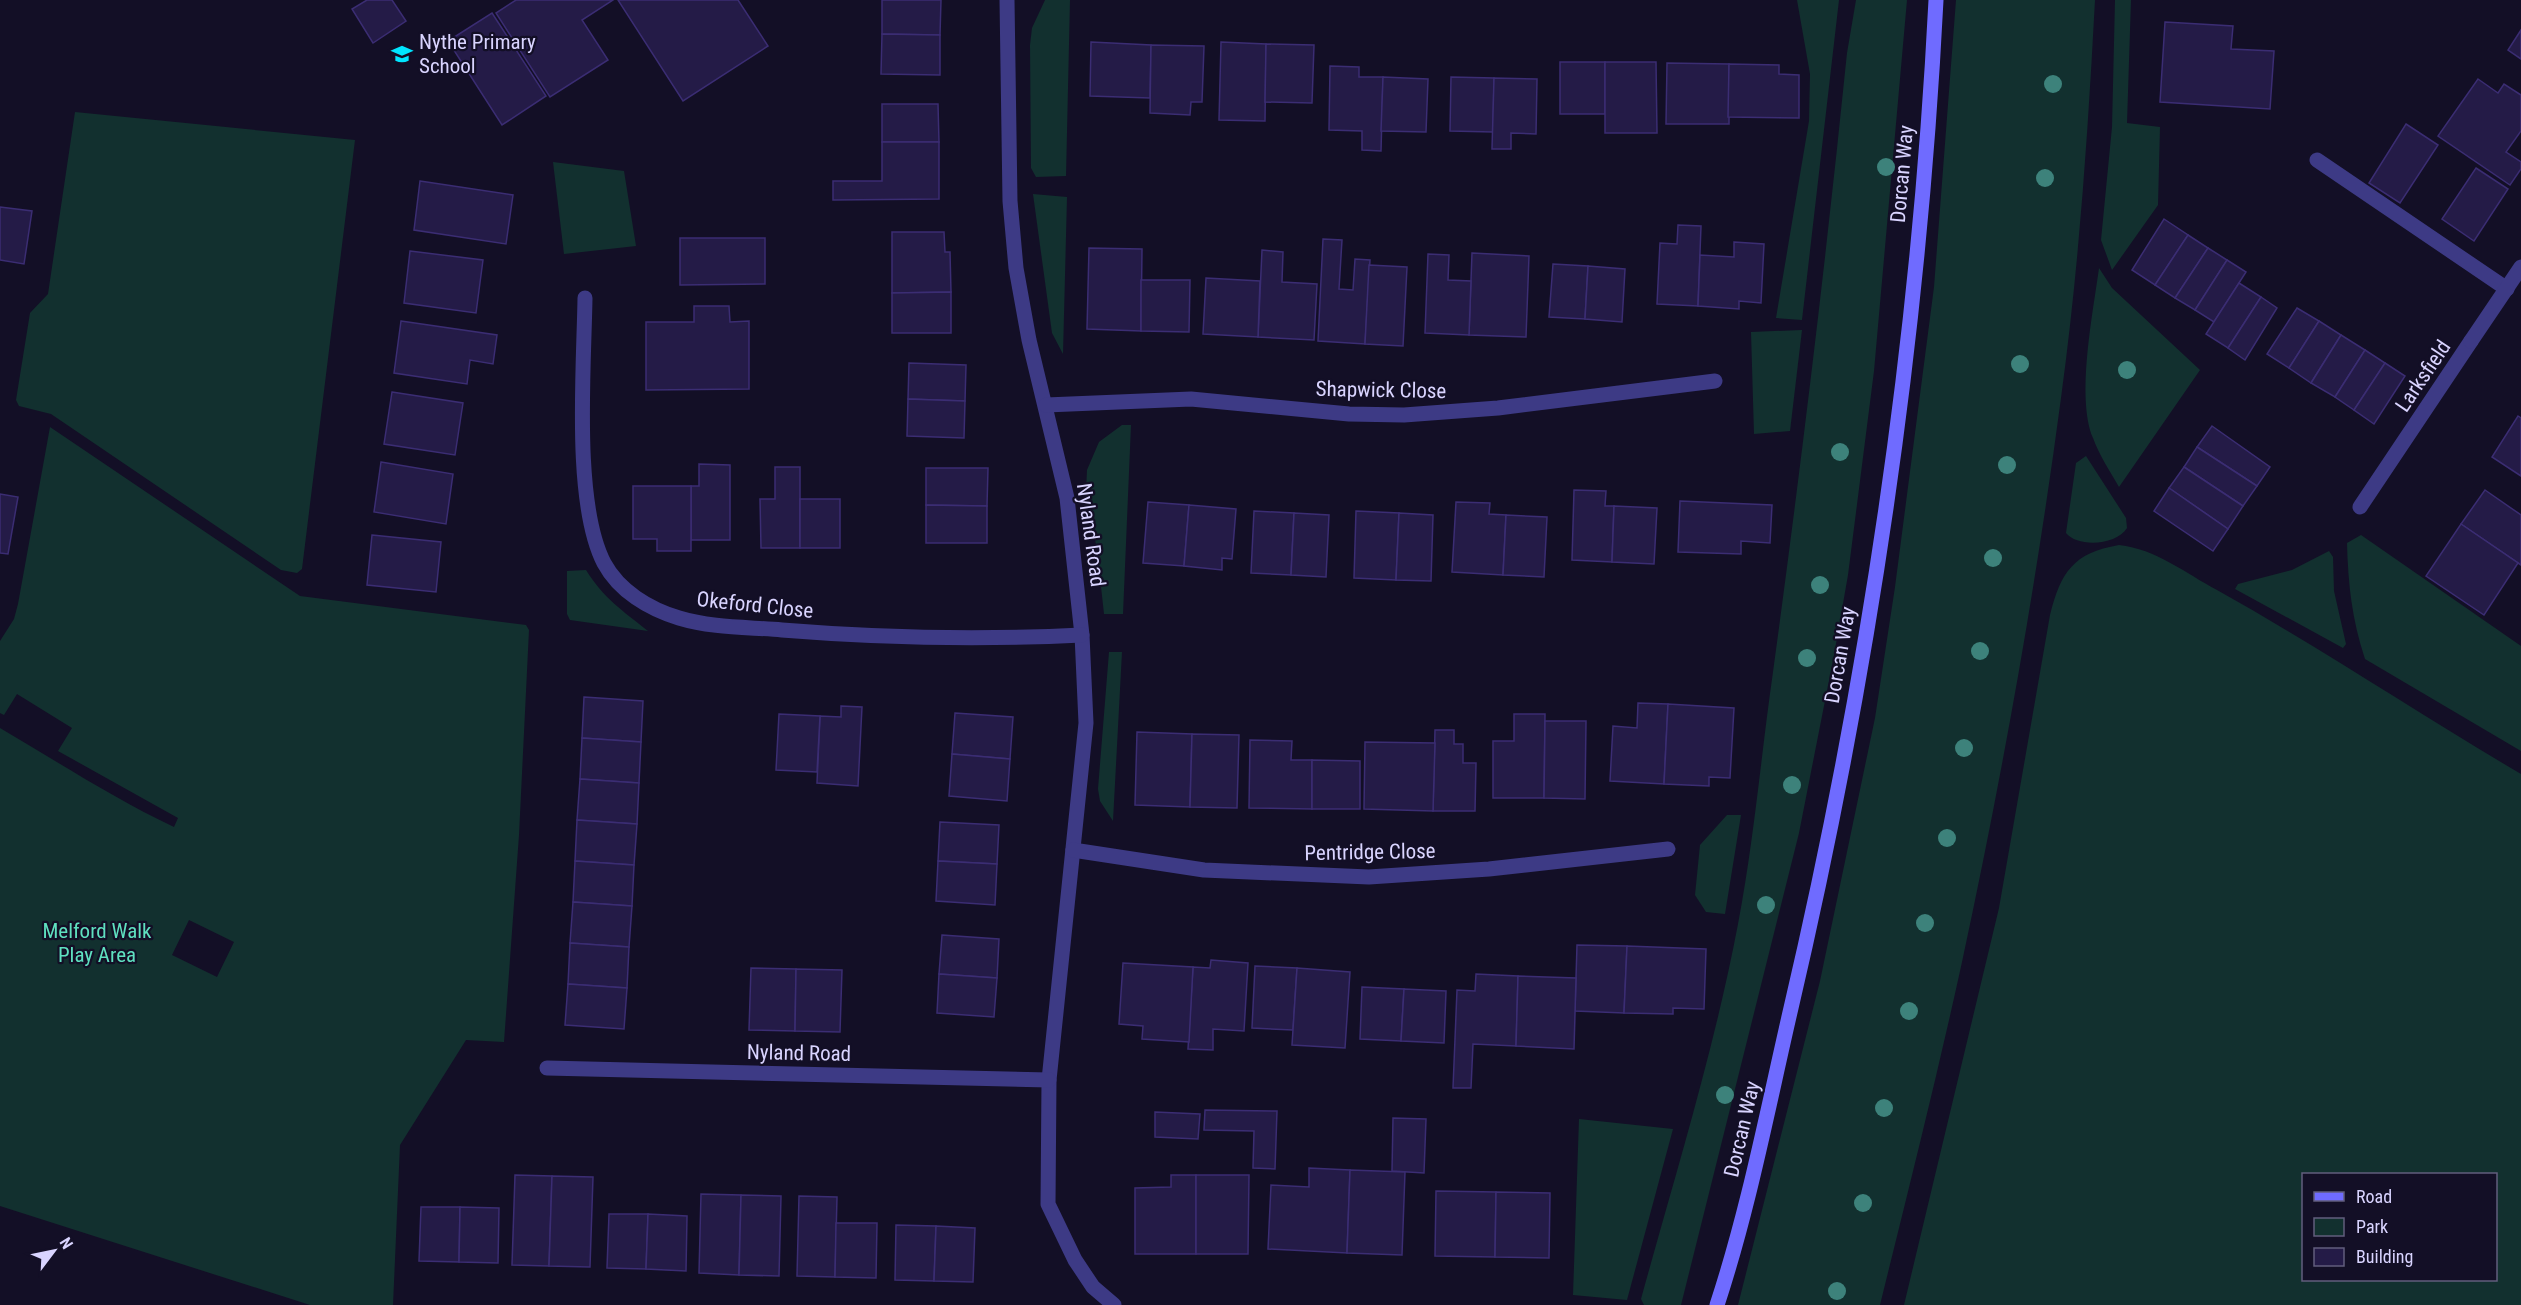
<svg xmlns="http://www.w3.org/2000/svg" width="2521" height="1305" viewBox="0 0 2521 1305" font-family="'Roboto Condensed',sans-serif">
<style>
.green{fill:#12302f;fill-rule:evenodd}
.building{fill:#241b47;stroke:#3b2d73;stroke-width:1.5}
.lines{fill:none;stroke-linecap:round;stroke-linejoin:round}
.service{stroke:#3d3a85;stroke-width:15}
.minor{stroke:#3d3a85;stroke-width:15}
.secondary{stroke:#6f6bff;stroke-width:15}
.tree{fill:#3d827b}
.labels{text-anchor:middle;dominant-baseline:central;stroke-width:4.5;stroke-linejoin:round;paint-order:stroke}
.poi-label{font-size:21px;fill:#d9d4ff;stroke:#130f26;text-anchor:start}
.street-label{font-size:21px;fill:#d9d4ff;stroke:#130f26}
.park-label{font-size:21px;fill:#5fe0c0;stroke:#130f26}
</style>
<rect width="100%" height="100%" fill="#130f26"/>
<!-- green -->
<g class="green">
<polygon points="1045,0 1070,0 1066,176 1036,177 1031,168 1030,45 1032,28"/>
<polygon points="1797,0 1839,0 1802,320 1776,318 1809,121 1810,74"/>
<path d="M1856 0H1907L1874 371 1848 575 1834 655 1799 833 1681 1305H1644L1641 1299C1675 1175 1714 1051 1738 924 1754 840 1761 756 1773 672 1801 466 1826 260 1847 53Z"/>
<path d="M1956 0H2095C2088 133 2079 266 2061 398 2036 587 2002 776 1962 962 1937 1077 1908 1191 1880 1305H1738L1820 981 1875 718 1895 587 1934 287Z"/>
<polygon points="2115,0 2131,0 2127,123 2160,127 2158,205 2112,270 2101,240 2112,127"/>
<polygon points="75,112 355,140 302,569 297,573 281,570 51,414 19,406 16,400 30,313 48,294"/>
<polygon points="553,162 624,171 636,246 564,254"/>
<polygon points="1033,194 1067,197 1063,354 1052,333"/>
<path d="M2099 268 2112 288 2200 370 2119 487C2110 471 2099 455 2093 438 2076 397 2093 313 2099 268Z"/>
<polygon points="1802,330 1790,431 1754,434 1751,332"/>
<polygon points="1122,425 1131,425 1123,614 1104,614 1097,550 1086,492 1087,470 1099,442"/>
<path d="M50 427 300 596 526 625 529 630 519 835 504 1042 466 1040 400 1145 393 1305H310L0 1206V728C58 762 113 798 174 827L178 818 58 751 72 728 17 694 4 715 0 713V641L14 619 18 604ZM189 920 234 942 217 977 172 955Z"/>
<path d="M2086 456 2126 518 2127 528C2117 545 2078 548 2066 533L2076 463Z"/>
<path d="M2361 535 2521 646V751L2365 659C2352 620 2348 584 2347 543Z"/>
<path d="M2119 545C2156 549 2185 573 2217 590 2321 648 2419 714 2521 774V1305H1904L1999 908 2050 615C2061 572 2073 553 2119 545ZM2496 1174V1280H2304V1174Z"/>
<polygon points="2329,551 2333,557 2334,591 2346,644 2343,648 2235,589 2238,584 2292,570"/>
<path d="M586 570C604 599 622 610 648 631L570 620 567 614V571Z"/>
<polygon points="1109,652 1122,652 1113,821 1100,801 1098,789"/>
<polygon points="1727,815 1741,815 1725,914 1706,912 1695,895 1700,845"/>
<polygon points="1579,1119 1673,1129 1627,1300 1573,1295"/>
</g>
<!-- building -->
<g class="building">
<polygon points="367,0 392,0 406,21 373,43 352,9"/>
<polygon points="516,0 613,0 582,20 608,60 550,97 496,13"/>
<polygon points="618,0 738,0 768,46 683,101"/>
<polygon points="882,0 941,0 940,35 882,34"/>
<polygon points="492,13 546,96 502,125 448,41"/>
<polygon points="2165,22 2233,26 2231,49 2274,51 2270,109 2160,102"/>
<polygon points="2521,30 2521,59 2508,50"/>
<polygon points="882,34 940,35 940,75 881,74"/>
<polygon points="1091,42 1151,45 1150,98 1090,96"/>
<polygon points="1221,42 1266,44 1265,121 1219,120"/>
<polygon points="1266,44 1314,45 1312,103 1265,102"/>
<polygon points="1151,45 1204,46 1202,102 1191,102 1190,115 1150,113"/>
<rect x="1560" y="62" width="45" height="52"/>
<polygon points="1605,62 1656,62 1657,133 1605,133"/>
<polygon points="1667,63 1729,64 1729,124 1666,124"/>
<polygon points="1729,64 1779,65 1779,74 1799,75 1799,118 1728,117"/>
<polygon points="1330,66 1359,67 1359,77 1383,77 1381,151 1362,150 1362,131 1329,130"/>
<polygon points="1383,77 1428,79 1426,132 1381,131"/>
<polygon points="1451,77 1494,78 1493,132 1450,131"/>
<polygon points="1494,78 1537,79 1536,134 1511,133 1511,149 1492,149"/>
<polygon points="2478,79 2498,93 2504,84 2521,95 2521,131 2506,152 2521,162 2521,169 2510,185 2438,136"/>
<polygon points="882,104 938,104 939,142 882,142"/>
<polygon points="2406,124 2438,145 2400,203 2369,183"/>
<polygon points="882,142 939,142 939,199 833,200 833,181 882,181"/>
<polygon points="2476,168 2508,189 2474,241 2442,219"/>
<polygon points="420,181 513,195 506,244 414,230"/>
<polygon points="0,207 32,211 24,264 0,260"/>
<polygon points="2164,219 2188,235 2155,285 2132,270"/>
<polygon points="1678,225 1701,226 1698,306 1657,304 1660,243 1677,244"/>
<polygon points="892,232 944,232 945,252 950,252 951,292 892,293"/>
<polygon points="2188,235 2208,248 2175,298 2155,285"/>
<polygon points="680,238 765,238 765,284 680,285"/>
<polygon points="1323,239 1342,240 1339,289 1353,290 1355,259 1370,260 1365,344 1318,341"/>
<polygon points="1734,242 1764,244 1761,303 1739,301 1739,309 1698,306 1700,255 1734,257"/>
<polygon points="1089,248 1142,249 1141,331 1087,329"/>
<polygon points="2208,248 2227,260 2195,310 2175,298"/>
<polygon points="1262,250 1283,252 1282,282 1317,284 1314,340 1258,337"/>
<polygon points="410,251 483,260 476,313 404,303"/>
<polygon points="1472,253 1529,256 1526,337 1469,335"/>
<polygon points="1428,254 1449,255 1448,280 1471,281 1469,335 1425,333"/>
<polygon points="2227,260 2246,272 2214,322 2195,310"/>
<polygon points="1553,264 1588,266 1585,319 1549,317"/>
<polygon points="1369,265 1407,267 1403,346 1365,344"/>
<polygon points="1588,266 1625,269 1622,322 1585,319"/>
<polygon points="1206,278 1260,281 1258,337 1203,334"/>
<polygon points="1141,280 1190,280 1189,332 1141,331"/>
<polygon points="2239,283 2261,297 2228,348 2206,334"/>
<polygon points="951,292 951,333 892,333 892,293"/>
<polygon points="2261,297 2277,308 2245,360 2228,348"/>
<polygon points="694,306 729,306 730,322 749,321 749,389 646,390 646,322 694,322"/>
<polygon points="2297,308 2319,321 2289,368 2267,354"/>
<polygon points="401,321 497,335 493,364 470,360 467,384 394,373"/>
<polygon points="2319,321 2341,335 2311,383 2289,368"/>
<polygon points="2341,335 2365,350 2335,397 2311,383"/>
<polygon points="2365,350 2385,363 2354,410 2335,397"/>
<polygon points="909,363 966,365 965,401 908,399"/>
<polygon points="2385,363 2405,376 2374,424 2354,410"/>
<polygon points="392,392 463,403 455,455 384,444"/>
<polygon points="908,399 965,401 964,438 907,436"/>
<polygon points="2518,416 2521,418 2521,476 2492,457"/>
<polygon points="2212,426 2270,467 2257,486 2197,447"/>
<polygon points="2197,447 2257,486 2243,506 2184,467"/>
<polygon points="381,462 453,474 446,524 374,512"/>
<polygon points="699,464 730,465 730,540 691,540 691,486 699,486"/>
<polygon points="775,467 800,467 800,548 761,548 760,499 775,499"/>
<polygon points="2184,467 2243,506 2228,529 2169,488"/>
<polygon points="926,468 988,468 987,506 926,505"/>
<polygon points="633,486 691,486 691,551 657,551 657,539 633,539"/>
<polygon points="2169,488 2228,529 2213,551 2154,511"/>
<polygon points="1574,490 1606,491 1605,506 1614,506 1612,562 1572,560"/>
<polygon points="2485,490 2521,515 2521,565 2461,524"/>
<polygon points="0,494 18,497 8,554 0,553"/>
<rect x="800" y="499" width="40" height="49"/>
<polygon points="1680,501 1772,505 1770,543 1741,541 1741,554 1678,552"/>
<polygon points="1148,502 1189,505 1184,566 1143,563"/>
<polygon points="1456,502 1490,503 1489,514 1506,515 1503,575 1452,572"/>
<polygon points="926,505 987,506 987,543 926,543"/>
<polygon points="1189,505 1236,509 1232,559 1222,558 1222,570 1184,566"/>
<polygon points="1614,506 1657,508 1654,564 1612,562"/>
<polygon points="1254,511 1294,513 1291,575 1251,573"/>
<polygon points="1356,511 1399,513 1396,580 1354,578"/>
<polygon points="1294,513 1329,515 1326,577 1291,575"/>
<polygon points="1399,513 1433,515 1431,581 1396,580"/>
<polygon points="1506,515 1547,517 1544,577 1503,575"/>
<polygon points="2461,524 2518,563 2484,615 2426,576"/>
<polygon points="372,535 441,542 436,592 367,585"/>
<polygon points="584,697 643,701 641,742 582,738"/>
<polygon points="1638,703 1668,704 1664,784 1610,781 1613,726 1637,728"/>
<polygon points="1668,704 1734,708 1730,778 1709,777 1709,786 1664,784"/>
<polygon points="841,706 862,707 858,786 817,783 820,716 841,717"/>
<polygon points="955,713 1013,717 1010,759 952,754"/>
<polygon points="779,714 820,716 817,772 776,770"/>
<polygon points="1514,714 1545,714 1544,798 1493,798 1493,741 1514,741"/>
<polygon points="1545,721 1586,721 1585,799 1544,798"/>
<polygon points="1435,730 1454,730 1454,744 1463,744 1463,763 1476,763 1475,811 1433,811"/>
<polygon points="1137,732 1192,734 1190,807 1135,805"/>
<polygon points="1192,734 1239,735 1237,808 1190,807"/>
<polygon points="582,738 641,742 639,783 580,779"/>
<polygon points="1250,740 1292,741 1291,760 1312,760 1312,809 1249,808"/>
<polygon points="1365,742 1435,743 1433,811 1364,809"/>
<polygon points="952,754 1010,759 1007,801 949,796"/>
<polygon points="1312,760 1360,761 1360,809 1312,809"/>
<polygon points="580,779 639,783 637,824 577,820"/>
<polygon points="577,820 637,824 634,865 575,861"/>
<polygon points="940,822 999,825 997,864 938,861"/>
<polygon points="575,861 634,865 632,906 573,902"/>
<polygon points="938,861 997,864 995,905 936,901"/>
<polygon points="573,902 632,906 629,947 570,943"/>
<polygon points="942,935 999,939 997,978 939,974"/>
<polygon points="570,943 629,947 627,988 568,984"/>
<polygon points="1577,945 1627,946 1624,1013 1575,1011"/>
<polygon points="1627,946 1706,949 1704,1009 1673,1008 1673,1014 1624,1013"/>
<polygon points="1211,960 1248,963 1244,1031 1213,1029 1213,1050 1188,1049 1193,967 1210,968"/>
<polygon points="1123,963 1193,967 1189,1042 1142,1039 1143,1026 1119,1024"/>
<polygon points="1255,966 1297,968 1293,1030 1252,1028"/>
<polygon points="751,968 796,969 795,1031 749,1030"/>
<polygon points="1297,968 1350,972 1345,1048 1292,1045"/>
<polygon points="796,969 842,970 840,1032 795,1031"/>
<polygon points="939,974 997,978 994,1017 937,1013"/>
<polygon points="1476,974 1518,976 1516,1046 1473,1044 1471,1088 1453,1088 1457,990 1475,991"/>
<polygon points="1518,976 1576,978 1574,1049 1516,1046"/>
<polygon points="568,984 627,988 624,1029 565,1025"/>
<polygon points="1362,987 1404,989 1401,1041 1360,1039"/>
<polygon points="1404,989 1446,991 1444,1043 1401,1041"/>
<polygon points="1205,1110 1277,1111 1275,1169 1253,1168 1254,1131 1204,1130"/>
<polygon points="1155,1112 1200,1114 1198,1139 1155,1137"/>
<polygon points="1393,1118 1426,1119 1424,1173 1392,1171"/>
<polygon points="1309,1168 1350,1170 1347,1253 1268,1249 1271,1185 1309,1187"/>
<polygon points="1350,1170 1405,1172 1402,1255 1347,1253"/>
<polygon points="515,1175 552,1176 549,1266 512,1265"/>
<polygon points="1171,1175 1196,1175 1196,1254 1135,1254 1135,1188 1171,1187"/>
<polygon points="1196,1175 1249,1175 1248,1254 1196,1254"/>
<polygon points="552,1176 593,1177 590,1267 549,1266"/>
<polygon points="1436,1191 1496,1192 1495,1257 1435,1256"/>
<polygon points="1496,1192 1550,1193 1549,1258 1495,1257"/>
<polygon points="701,1194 741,1195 739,1275 699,1273"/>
<polygon points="741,1195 781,1196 779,1276 739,1275"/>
<polygon points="799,1196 837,1197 835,1277 797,1276"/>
<polygon points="421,1207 460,1207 459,1262 419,1261"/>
<polygon points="460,1207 499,1208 498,1263 459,1262"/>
<polygon points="609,1214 648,1214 646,1269 607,1268"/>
<polygon points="648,1214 687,1216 686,1271 646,1269"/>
<polygon points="836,1223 877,1223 876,1278 835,1277"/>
<polygon points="896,1225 936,1226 934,1281 895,1280"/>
<polygon points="936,1226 975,1228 973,1282 934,1281"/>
</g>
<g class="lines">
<!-- service -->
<g class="service">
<polyline points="2317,160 2507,289"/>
<polyline points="2360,507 2471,341"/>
</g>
<!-- minor -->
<g class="minor">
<polyline points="1007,0 1010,201 1016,268 1029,340 1067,498 1082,635 1086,723 1049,1080 1048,1204 1075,1260 1093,1287 1114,1305"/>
<path d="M585 298C584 367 573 503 604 563 619 591 649 609 679 618 712 628 748 627 782 630 881 638 982 640 1082 635"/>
<polyline points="2471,341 2521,267"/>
<polyline points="1046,405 1191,399 1349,414 1404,415 1498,408 1715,381"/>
<polyline points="1073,850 1204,870 1369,877 1489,869 1668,849"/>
<polyline points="547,1068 1049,1080"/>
</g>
<!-- secondary -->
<path class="secondary" d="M1717 1305C1749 1208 1768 1107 1791 1008 1868 679 1919 337 1936 0"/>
</g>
<!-- trees -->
<g class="tree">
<circle cx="2053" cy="84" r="9"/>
<circle cx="1886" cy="167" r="9"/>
<circle cx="2045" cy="178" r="9"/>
<circle cx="2020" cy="364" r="9"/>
<circle cx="2127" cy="370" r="9"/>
<circle cx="1840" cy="452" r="9"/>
<circle cx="2007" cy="465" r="9"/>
<circle cx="1993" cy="558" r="9"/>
<circle cx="1820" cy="585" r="9"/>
<circle cx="1980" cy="651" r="9"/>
<circle cx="1807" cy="658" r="9"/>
<circle cx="1964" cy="748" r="9"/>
<circle cx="1792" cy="785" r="9"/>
<circle cx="1947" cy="838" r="9"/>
<circle cx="1766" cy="905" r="9"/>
<circle cx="1925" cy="923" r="9"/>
<circle cx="1909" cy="1011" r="9"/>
<circle cx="1725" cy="1095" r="9"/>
<circle cx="1884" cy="1108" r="9"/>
<circle cx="1863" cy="1203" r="9"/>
<circle cx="1837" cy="1291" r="9"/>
</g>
<!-- icons -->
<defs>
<symbol id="school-bare" viewBox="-9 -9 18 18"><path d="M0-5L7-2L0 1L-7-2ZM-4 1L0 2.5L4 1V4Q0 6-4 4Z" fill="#00e5ff" stroke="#130f26" stroke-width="2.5" paint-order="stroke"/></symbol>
</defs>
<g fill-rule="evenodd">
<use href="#school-bare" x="387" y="39" width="30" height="30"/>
</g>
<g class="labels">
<!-- poi labels -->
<g class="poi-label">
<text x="419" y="42">Nythe Primary<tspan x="419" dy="24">School</tspan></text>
</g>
<!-- street labels -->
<g class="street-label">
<text transform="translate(1902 174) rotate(-85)">Dorcan Way</text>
<text transform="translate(2423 376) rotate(-56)">Larksfield</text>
<text transform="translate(1381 390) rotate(1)">Shapwick Close</text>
<text transform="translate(1091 535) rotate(82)">Nyland Road</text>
<text transform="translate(755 605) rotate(6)">Okeford Close</text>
<text transform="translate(1840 655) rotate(-80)">Dorcan Way</text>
<text transform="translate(1370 852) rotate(-1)">Pentridge Close</text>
<text transform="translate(799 1053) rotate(1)">Nyland Road</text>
<text transform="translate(1742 1129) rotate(-77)">Dorcan Way</text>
</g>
<!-- park labels -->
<g class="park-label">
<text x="97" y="931">Melford Walk<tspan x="97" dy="24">Play Area</tspan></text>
</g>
</g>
<!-- legend -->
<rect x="2302" y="1173" width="195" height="108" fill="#130f26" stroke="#625e7d" stroke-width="1.5"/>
<rect x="2314" y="1192" width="30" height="9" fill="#6f6bff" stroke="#625e7d" stroke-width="1.5"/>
<text x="2356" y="1203" font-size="18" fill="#d9d4ff">Road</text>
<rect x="2314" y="1218" width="30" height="18" fill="#12302f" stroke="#625e7d" stroke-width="1.5"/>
<text x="2356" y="1233" font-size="18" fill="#d9d4ff">Park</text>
<rect x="2314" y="1248" width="30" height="18" fill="#241b47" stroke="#625e7d" stroke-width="1.5"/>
<text x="2356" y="1263" font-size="18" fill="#d9d4ff">Building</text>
<!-- north arrow -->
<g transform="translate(54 1251) rotate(58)" stroke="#130f26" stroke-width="4.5" paint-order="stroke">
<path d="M0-4.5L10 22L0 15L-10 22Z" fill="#d9d4ff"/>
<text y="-9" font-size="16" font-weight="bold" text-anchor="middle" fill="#d9d4ff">N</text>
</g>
</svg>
